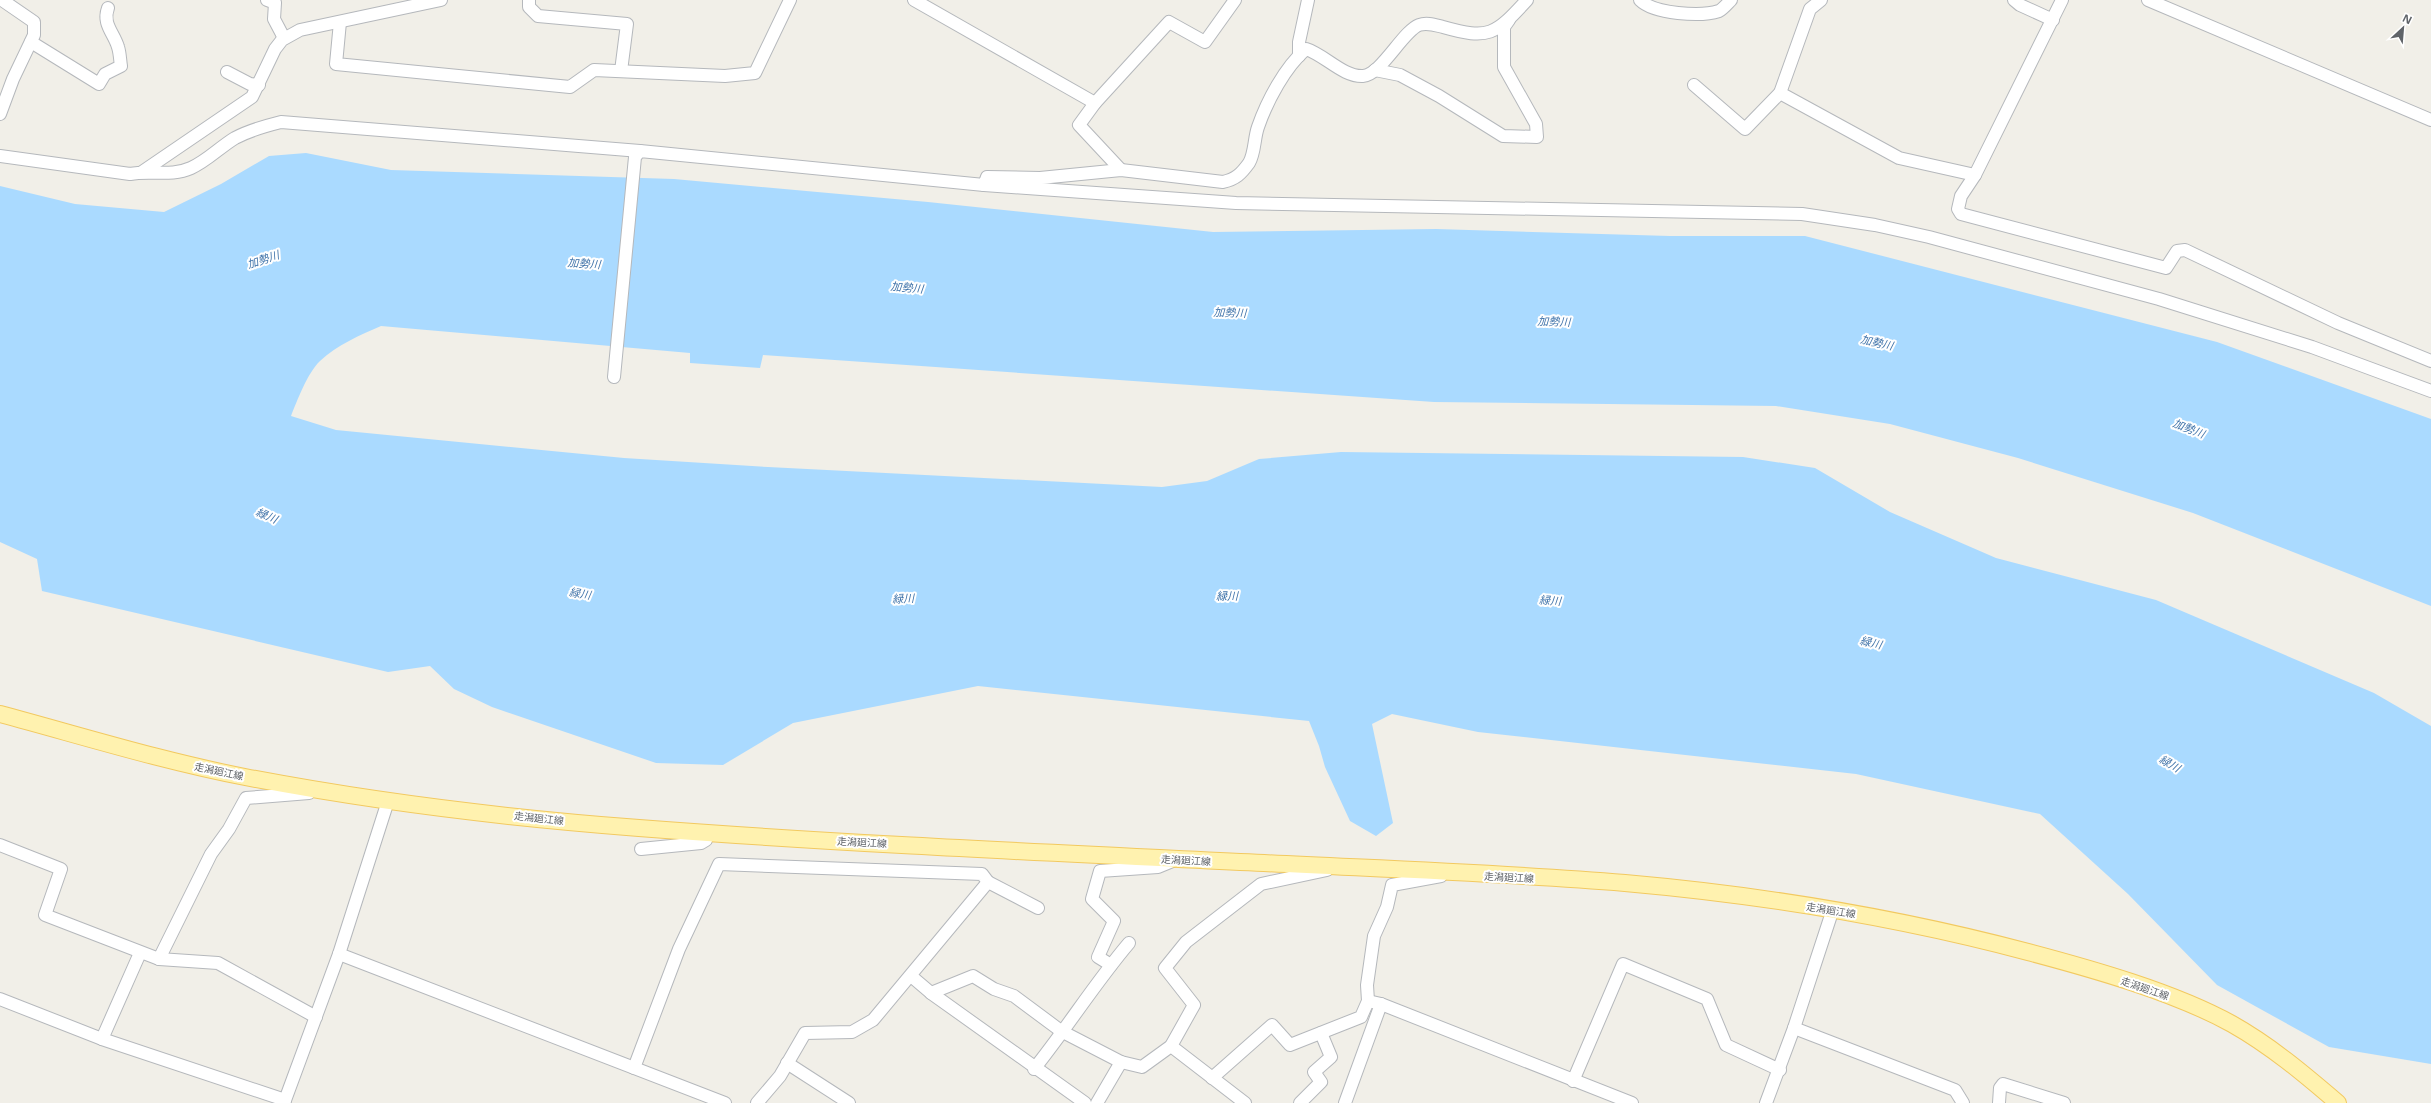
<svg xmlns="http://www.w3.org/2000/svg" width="2431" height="1103" viewBox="0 0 2431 1103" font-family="'Open Sans','Noto Sans JP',sans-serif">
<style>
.water{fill:#aadaff}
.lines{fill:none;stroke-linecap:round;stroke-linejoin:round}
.minor-casing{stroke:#b5b8bc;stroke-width:14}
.major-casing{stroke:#f2c960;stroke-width:18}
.minor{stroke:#fff;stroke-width:12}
.major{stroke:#fff2af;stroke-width:16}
.labels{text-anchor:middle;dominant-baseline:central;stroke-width:4;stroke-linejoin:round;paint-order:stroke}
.street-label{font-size:10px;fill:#5f6368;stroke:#fff}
.water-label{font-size:11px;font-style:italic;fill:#4174aa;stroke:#fff}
</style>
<rect width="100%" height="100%" fill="#f1efe8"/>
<!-- water -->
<path class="water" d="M306 153 391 170 674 179 928 202 1213 232 1436 229 1670 236H1805L2217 342 2431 419V606L2193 513 2018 458 1890 424 1776 406 1434 402 763 355 760 368 690 363V353L381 326C360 335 337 345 320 361 308 372 297 401 291 416L336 430 624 458 768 467 1162 487 1207 481 1259 459 1341 452 1743 457 1815 468 1890 512 1996 558 2156 600 2374 693 2431 726V1064L2329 1047 2217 985 2128 894 2040 814 1856 774 1478 732 1392 714 1372 724 1393 823 1376 836 1350 821 1325 767 1319 746 1309 721 978 686 793 723 723 765 656 763 492 707 454 689 430 666 388 672 42 591 37 559 0 542V186L75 204 164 212 221 184 269 156Z"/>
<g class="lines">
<defs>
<g id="minor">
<polyline points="267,0 275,3 274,19 284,38"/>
<polyline points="529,0 529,7 538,16 627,24 621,71"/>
<polyline points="914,0 1095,103"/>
<path d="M1640 0C1654 14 1701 17 1719 11 1723 9 1728 3 1731 0"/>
<polyline points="1821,0 1810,9 1780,93 1899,158 1975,175"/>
<polyline points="2014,0 2020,5 2053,20"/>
<polyline points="2062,0 1975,175 1961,196 1958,209 1961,214 2166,268 2177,251 2185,250 2338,323 2431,361"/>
<polyline points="2148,0 2431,120"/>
<polyline points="340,22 336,64 570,87 594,70 725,76 755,73 790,0"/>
<path d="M31 42 99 84 105 74 121 66C120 60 120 53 118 47 114 33 102 24 108 8"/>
<polyline points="1299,56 1299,42 1308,0"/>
<polyline points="1375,70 1400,75 1439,96 1503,136 1537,137 1536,124 1504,67 1504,27 1509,20"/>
<polyline points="227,72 250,84 259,85"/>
<polyline points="1694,85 1745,129 1780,93"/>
<polyline points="0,114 13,79 34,35 34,22 2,0"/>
<path d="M0 156 130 174C151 170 171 177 191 168 207 161 220 147 235 138 250 130 265 126 281 122L640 151"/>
<polyline points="1121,170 1079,125 1095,103 1169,22 1205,42 1235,0"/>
<polyline points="142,172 252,97 275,49 282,40 300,30 441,0"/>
<polyline points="984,185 1236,203 1802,214 1875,225 1929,237 2159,299 2312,347 2431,391"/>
<path d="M614 377 635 157 640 151 984 185 987 177 1040 178 1121 170 1223 182C1236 179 1241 174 1249 163 1255 153 1254 138 1258 127 1267 101 1285 67 1306 49 1325 55 1343 77 1363 76 1381 75 1403 31 1419 25 1427 22 1435 25 1443 27 1489 40 1495 35 1527 0"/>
<polyline points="0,845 61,869 45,915 159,959 218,963 316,1017"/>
<polyline points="641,849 701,843 706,840 708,833"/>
<polyline points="988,882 1038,908"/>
<polyline points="339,954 725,1103"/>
<polyline points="159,959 211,854 229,829 246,798 309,793"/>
<polyline points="1111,965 1098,957 1114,921 1092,899 1100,871 1158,867 1175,860"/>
<polyline points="911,976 931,993 1085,1103"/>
<polyline points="931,993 973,976 994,989 1014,996 1061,1031 1121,1062 1142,1067 1171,1046 1194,1005 1165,968 1186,942 1261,884 1327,870"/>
<polyline points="0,999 102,1039 285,1100"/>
<polyline points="1368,1001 1381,1004 1632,1103"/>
<polyline points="1794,1028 1955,1090 1963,1103"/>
<polyline points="102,1039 140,953"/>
<polyline points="1171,1046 1245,1103"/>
<polyline points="787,1063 849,1103"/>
<polyline points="634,1068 679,949 719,864 982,874 988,882 873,1020 852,1032 805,1033 780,1076 757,1103"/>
<path d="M1034 1069C1067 1028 1095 983 1129 943"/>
<polyline points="1212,1078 1272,1025 1290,1045 1361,1017 1368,1001 1367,985 1374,936 1387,907 1392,885 1441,876"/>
<polyline points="1573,1081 1623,964 1707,999 1726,1045 1780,1070"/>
<polyline points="284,1103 339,954 388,801"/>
<polyline points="1097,1103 1121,1062"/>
<polyline points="1300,1103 1321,1082 1314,1072 1331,1057 1321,1033"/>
<polyline points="1345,1103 1381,1004"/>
<polyline points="1766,1103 1794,1028 1833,909"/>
<polyline points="1999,1103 2000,1088 2003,1084 2064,1103"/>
</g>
<path id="major" d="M0 714C82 736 162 761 245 777 375 802 507 818 639 828 847 844 1056 853 1264 863 1384 869 1506 873 1625 883 1761 895 1896 917 2028 952 2092 969 2174 992 2232 1024 2271 1046 2304 1074 2338 1103"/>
</defs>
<!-- minor casing -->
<use href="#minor" class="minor-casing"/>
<!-- major casing -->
<use href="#major" class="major-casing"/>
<!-- minor -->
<use href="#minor" class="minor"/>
<!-- major -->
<use href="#major" class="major"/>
</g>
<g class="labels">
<!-- street labels -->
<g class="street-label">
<text transform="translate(219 771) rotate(12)">走潟廻江線</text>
<text transform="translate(539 818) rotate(6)">走潟廻江線</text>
<text transform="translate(862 842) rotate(3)">走潟廻江線</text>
<text transform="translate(1186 860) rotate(3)">走潟廻江線</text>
<text transform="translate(1509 877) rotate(3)">走潟廻江線</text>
<text transform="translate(1831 910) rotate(9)">走潟廻江線</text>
<text transform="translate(2145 988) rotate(19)">走潟廻江線</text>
</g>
<!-- water labels -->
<g class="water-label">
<text transform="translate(263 259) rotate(-18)">加勢川</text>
<text transform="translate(584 263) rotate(4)">加勢川</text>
<text transform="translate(907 287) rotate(5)">加勢川</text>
<text transform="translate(1230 312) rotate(2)">加勢川</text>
<text transform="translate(1554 321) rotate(2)">加勢川</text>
<text transform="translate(1877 342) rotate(13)">加勢川</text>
<text transform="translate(2189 428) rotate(21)">加勢川</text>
<text transform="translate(267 515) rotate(24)">緑川</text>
<text transform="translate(580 593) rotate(9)">緑川</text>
<text x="1227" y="595">緑川</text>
<text transform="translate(903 598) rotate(-2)">緑川</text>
<text transform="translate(1550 600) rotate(4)">緑川</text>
<text transform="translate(1871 642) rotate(13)">緑川</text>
<text transform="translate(2170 763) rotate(30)">緑川</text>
</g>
</g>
<!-- north arrow -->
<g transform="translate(2403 28) rotate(26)" stroke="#ffffff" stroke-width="3" paint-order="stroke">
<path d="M0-3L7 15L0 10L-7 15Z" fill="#5f6368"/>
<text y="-6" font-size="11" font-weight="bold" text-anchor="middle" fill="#5f6368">N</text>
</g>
</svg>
